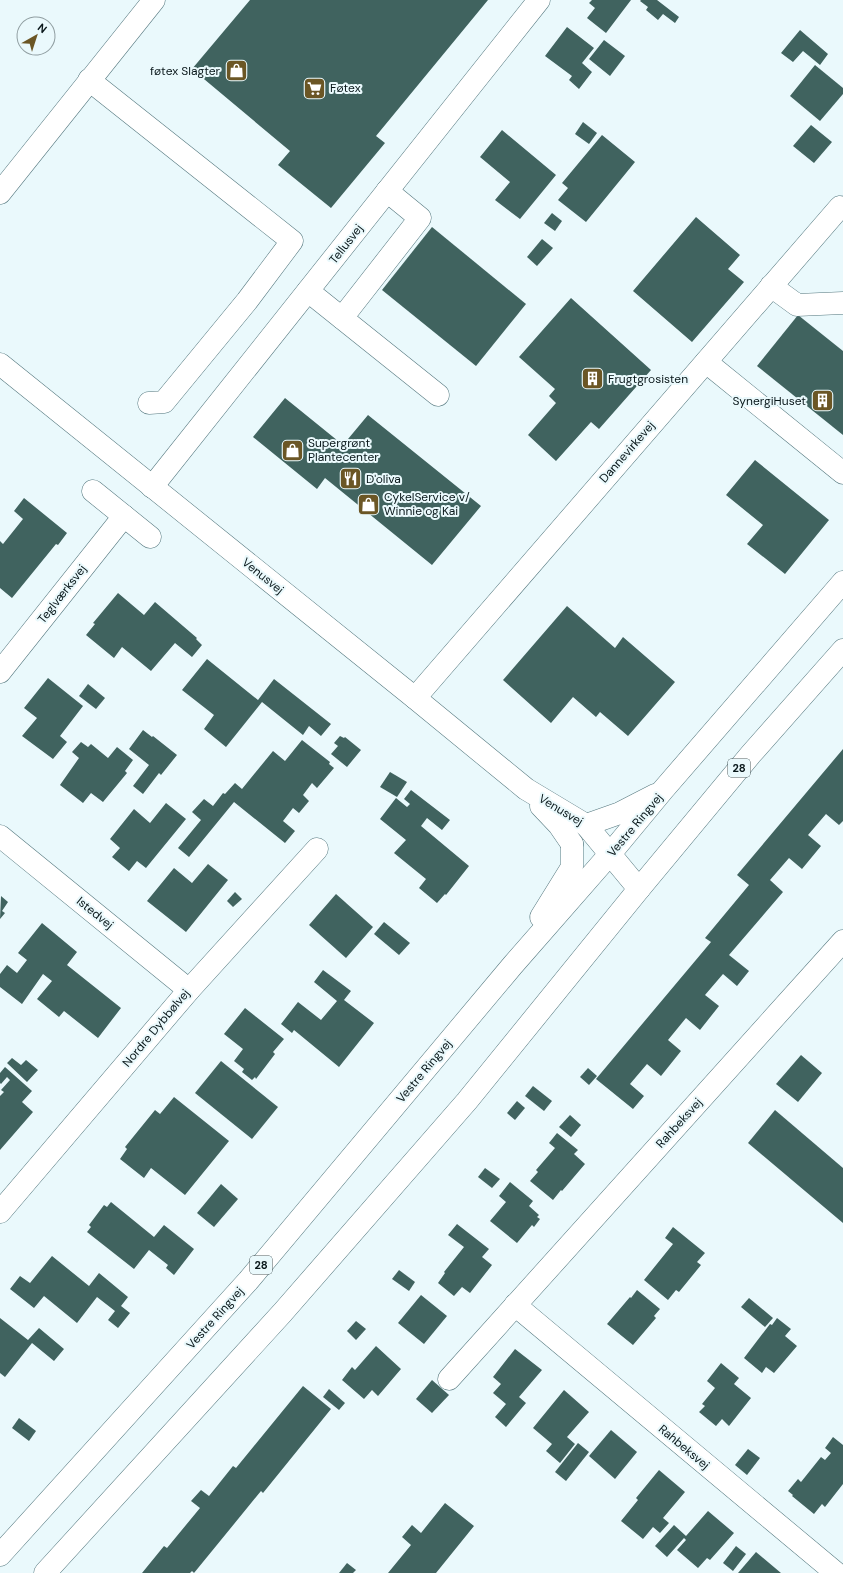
<svg xmlns="http://www.w3.org/2000/svg" width="843" height="1573" viewBox="0 0 843 1573" font-family="'DM Sans',sans-serif">
<style>
.building{fill:#40635f}
.lines{fill:none;stroke-linecap:round;stroke-linejoin:round}
.minor-casing{stroke:#55787f;stroke-width:23}
.major-casing{stroke:#55787f;stroke-width:23}
.minor{stroke:#fff;stroke-width:22}
.major{stroke:#fff;stroke-width:22}
.labels{text-anchor:middle;dominant-baseline:central;stroke-width:4;stroke-linejoin:round;paint-order:stroke}
.shield{fill:#eaf9fc;stroke:#4c5a5d;stroke-width:1}
.shield-label{font-size:11px;font-weight:bold;fill:#081619}
.poi-label{font-size:12px;fill:#081619;stroke:#eaf9fc;text-anchor:start}
.street-label{font-size:12px;fill:#081619;stroke:#eaf9fc}
</style>
<rect width="100%" height="100%" fill="#eaf9fc"/>
<!-- building -->
<g class="building">
<polygon points="250,0 488,0 376,136 385,143 331,208 278,165 290,151 192,69"/>
<polygon points="592,0 631,0 606,33 587,18 595,8 589,3"/>
<polygon points="641,0 657,0 679,17 675,23 663,14 658,20 646,10 648,7 640,1"/>
<polygon points="567,27 594,48 582,63 592,72 579,89 569,80 572,76 545,56"/>
<polygon points="800,30 828,54 820,65 803,51 793,62 781,53"/>
<polygon points="604,40 625,56 610,76 589,59"/>
<polygon points="815,65 843,88 843,94 820,121 790,96"/>
<polygon points="583,122 597,133 589,144 575,134"/>
<polygon points="811,125 832,142 814,163 793,146"/>
<polygon points="502,130 556,175 520,219 495,200 510,182 480,157"/>
<polygon points="602,135 635,162 586,222 558,200 568,188 562,183"/>
<polygon points="552,213 562,221 555,231 544,223"/>
<polygon points="696,217 740,255 728,269 744,282 692,342 633,291"/>
<polygon points="432,227 526,304 476,366 382,290"/>
<polygon points="542,239 553,248 537,266 527,257"/>
<polygon points="571,298 651,370 599,429 591,422 556,461 528,435 556,403 549,396 555,389 519,357"/>
<polygon points="798,315 843,351 843,435 757,366"/>
<polygon points="285,398 343,445 368,415 481,506 432,565 325,478 317,489 253,437"/>
<polygon points="755,460 829,520 785,574 747,544 763,525 726,495"/>
<polygon points="24,498 67,533 58,545 56,544 12,598 0,588 0,541 3,544 23,519 14,511"/>
<polygon points="118,593 144,615 155,602 197,638 196,639 202,645 192,657 175,643 151,671 122,647 114,658 86,635 95,624 93,623"/>
<polygon points="567,606 615,648 623,637 675,682 628,736 600,712 596,717 573,697 551,723 503,680"/>
<polygon points="207,659 258,700 274,679 331,724 321,736 309,726 303,735 262,702 226,747 204,729 214,715 182,690"/>
<polygon points="48,678 83,706 60,736 67,742 53,759 22,736 37,718 24,708"/>
<polygon points="88,684 105,698 96,709 79,696"/>
<polygon points="143,730 152,737 153,736 177,755 161,775 159,773 143,794 133,786 149,765 129,749"/>
<polygon points="340,736 344,738 345,737 361,750 347,767 331,754 338,746 334,743"/>
<polygon points="302,740 330,762 329,764 334,768 317,788 312,783 303,795 309,801 299,813 293,808 283,821 295,831 285,843 234,802 189,857 178,848 201,820 192,812 204,799 213,806 223,793 225,794 235,783 242,789 273,751 285,761"/>
<polygon points="81,742 88,747 91,744 108,758 117,747 133,760 125,771 127,773 103,802 91,793 83,803 60,785 79,758 72,752"/>
<polygon points="843,749 843,821 839,825 826,814 808,835 821,846 802,869 789,858 770,880 783,892 729,955 749,971 737,986 723,974 705,995 719,1006 700,1030 686,1018 668,1040 681,1051 661,1076 647,1064 630,1084 644,1096 633,1109 596,1079 711,942 705,938 749,885 737,875"/>
<polygon points="390,772 407,782 397,797 380,787"/>
<polygon points="411,790 450,820 442,830 427,818 421,826 469,866 446,895 445,894 437,903 419,888 426,879 394,853 406,840 380,819 396,798 407,807 410,804 404,799"/>
<polygon points="166,803 186,819 146,868 137,861 129,871 112,857 120,848 110,839 134,809 150,823"/>
<polygon points="208,864 228,880 186,932 147,901 174,868 192,883"/>
<polygon points="235,892 242,899 233,907 227,901"/>
<polygon points="336,894 373,927 346,958 309,925"/>
<polygon points="1,896 8,902 2,911 5,913 0,919"/>
<polygon points="384,922 410,943 399,955 374,934"/>
<polygon points="42,923 77,952 67,965 121,1008 98,1038 64,1011 59,1017 37,999 52,981 43,974 22,1004 0,987 0,974 7,965 17,973 27,960 18,953"/>
<polygon points="323,970 351,991 344,1000 374,1023 339,1067 294,1030 292,1033 281,1024 298,1002 321,1020 337,1001 314,982"/>
<polygon points="245,1008 284,1039 273,1052 275,1054 256,1079 255,1077 252,1080 242,1072 244,1069 234,1061 243,1049 224,1034"/>
<polygon points="801,1055 822,1073 798,1102 776,1084"/>
<polygon points="12,1058 21,1065 26,1060 38,1070 27,1082 7,1063"/>
<polygon points="221,1061 278,1107 252,1139 195,1093"/>
<polygon points="5,1067 32,1091 22,1102 33,1112 0,1150 0,1096 4,1092 1,1090 10,1080 7,1077 1,1084 0,1083 0,1073"/>
<polygon points="588,1068 597,1076 589,1085 580,1077"/>
<polygon points="533,1086 552,1101 544,1111 525,1096"/>
<polygon points="174,1097 229,1141 185,1195 151,1168 144,1178 120,1159 127,1149 125,1147 155,1110 160,1114"/>
<polygon points="517,1101 525,1108 515,1120 507,1113"/>
<polygon points="775,1110 843,1168 843,1223 748,1143"/>
<polygon points="570,1115 581,1125 571,1137 559,1127"/>
<polygon points="557,1133 578,1150 574,1154 585,1164 562,1191 561,1190 553,1200 530,1181 538,1172 536,1170 555,1148 549,1143"/>
<polygon points="485,1168 500,1179 492,1188 478,1177"/>
<polygon points="510,1182 533,1201 529,1206 539,1215 537,1217 540,1219 534,1227 532,1225 517,1243 490,1221 506,1202 499,1196"/>
<polygon points="221,1184 238,1199 214,1227 197,1213"/>
<polygon points="111,1202 154,1237 164,1225 194,1249 174,1275 166,1268 168,1265 149,1250 134,1269 87,1232 91,1227 89,1225 104,1205 107,1207"/>
<polygon points="457,1224 489,1249 482,1257 492,1265 470,1293 462,1287 454,1296 438,1283 445,1273 444,1272 464,1247 448,1235"/>
<polygon points="673,1227 705,1253 697,1262 701,1265 679,1292 676,1290 668,1300 644,1280 673,1244 665,1238"/>
<polygon points="52,1256 89,1286 99,1273 128,1297 121,1306 130,1313 118,1328 108,1320 115,1311 97,1297 77,1323 44,1296 34,1308 10,1289 20,1276 30,1283"/>
<polygon points="399,1270 415,1282 409,1291 392,1279"/>
<polygon points="637,1290 660,1309 654,1316 656,1318 633,1345 607,1324 630,1297 631,1298"/>
<polygon points="421,1295 447,1316 424,1344 398,1323"/>
<polygon points="749,1298 773,1318 765,1327 741,1307"/>
<polygon points="0,1318 28,1340 39,1328 64,1349 54,1361 32,1343 5,1377 0,1373"/>
<polygon points="777,1318 791,1329 785,1336 797,1346 774,1373 766,1367 762,1373 744,1358 770,1324 772,1325"/>
<polygon points="356,1321 366,1329 356,1340 347,1331"/>
<polygon points="376,1346 401,1369 378,1396 372,1390 364,1399 342,1380 352,1367 355,1370"/>
<polygon points="515,1349 542,1370 519,1397 526,1403 506,1427 495,1417 506,1404 493,1393 501,1384 493,1377"/>
<polygon points="721,1363 739,1378 734,1384 751,1398 729,1426 722,1419 716,1426 699,1412 705,1406 702,1404 715,1388 707,1381"/>
<polygon points="432,1380 449,1395 432,1413 416,1399"/>
<polygon points="303,1386 331,1409 263,1493 261,1491 194,1573 192,1571 190,1573 142,1573 164,1546 167,1548 200,1508 191,1501 201,1490 209,1496 233,1466 236,1468"/>
<polygon points="329,1389 345,1403 339,1410 323,1397"/>
<polygon points="564,1390 589,1412 567,1437 575,1444 560,1463 546,1451 552,1444 533,1428"/>
<polygon points="19,1418 36,1431 29,1441 12,1428"/>
<polygon points="611,1430 637,1452 615,1479 589,1456"/>
<polygon points="833,1437 843,1445 843,1484 825,1507 822,1504 814,1514 792,1496 793,1495 788,1491 798,1479 801,1482 821,1457 825,1460 831,1453 825,1448"/>
<polygon points="578,1443 589,1452 566,1481 555,1472"/>
<polygon points="748,1449 760,1458 747,1475 735,1465"/>
<polygon points="659,1470 685,1492 663,1518 669,1523 660,1533 653,1527 643,1539 621,1521 638,1500 636,1498"/>
<polygon points="445,1503 474,1526 436,1573 388,1573 411,1545 402,1537 412,1525 421,1533"/>
<polygon points="708,1511 734,1533 710,1560 707,1558 698,1568 677,1550 686,1540 684,1538 667,1557 655,1546 674,1525 686,1536"/>
<polygon points="736,1546 746,1554 733,1571 723,1563"/>
<polygon points="756,1552 781,1573 738,1573"/>
<polygon points="347,1563 356,1570 353,1573 339,1573"/>
</g>
<g class="lines">
<defs>
<g id="minor">
<polyline points="89,80 292,241 247,301 164,402 149,403"/>
<polyline points="0,193 154,0"/>
<polyline points="771,286 797,305 843,303"/>
<polyline points="308,291 438,395"/>
<polyline points="342,318 420,218 387,191"/>
<polyline points="706,362 843,473"/>
<polyline points="0,364 415,698 526,789 586,825 639,889"/>
<polyline points="152,487 539,0"/>
<polyline points="93,491 150,537"/>
<polyline points="0,672 124,516"/>
<polyline points="415,698 840,207 843,209"/>
<polyline points="541,806 559,825 572,844"/>
<polyline points="0,836 189,990"/>
<polyline points="0,1212 189,990 317,849"/>
<polyline points="515,1305 836,1573"/>
<polyline points="449,1379 843,941"/>
</g>
<g id="major">
<polyline points="586,825 620,813 655,795"/>
<polyline points="541,917 572,867 572,844"/>
<polyline points="0,1555 248,1281 512,966 610,854 663,790 843,582"/>
<polyline points="45,1573 283,1312 467,1101 639,889 751,754 843,650"/>
</g>
</defs>
<!-- minor casing -->
<use href="#minor" class="minor-casing"/>
<!-- major casing -->
<use href="#major" class="major-casing"/>
<!-- minor -->
<use href="#minor" class="minor"/>
<!-- major -->
<use href="#major" class="major"/>
</g>
<!-- icons -->
<defs>
<symbol id="shop-square" viewBox="-11 -11 22 22"><rect x="-9" y="-9" width="18" height="18" rx="4" fill="#6b5625" stroke="#eaf9fc"/><path d="M-5-2.5h2.3a2.7 3.5 0 0 1 5.4 0H5L5.5 6h-11ZM-1.5-2.5h3a1.5 2.3 0 0 0-3 0Z" fill="#fff"/></symbol>
<symbol id="supermarket-square" viewBox="-11 -11 22 22"><rect x="-9" y="-9" width="18" height="18" rx="4" fill="#6b5625" stroke="#eaf9fc"/><path d="M-6-5.5h2.5l.6 2H6L4.5 2H-2.5L-4.4-4H-6ZM-1.5 3.2a1.3 1.3 0 1 0 .1 0ZM3 3.2a1.3 1.3 0 1 0 .1 0Z" fill="#fff"/></symbol>
<symbol id="building-square" viewBox="-11 -11 22 22"><rect x="-9" y="-9" width="18" height="18" rx="4" fill="#6b5625" stroke="#eaf9fc"/><path d="M-4-6H4V6H1V3H-1V6H-4ZM-2.5-4.3h1.7v1.8h-1.7ZM.8-4.3h1.7v1.8H.8ZM-2.5-1h1.7V.8h-1.7ZM.8-1h1.7V.8H.8Z" fill="#fff"/></symbol>
<symbol id="restaurant-square" viewBox="-11 -11 22 22"><rect x="-9" y="-9" width="18" height="18" rx="4" fill="#6b5625" stroke="#eaf9fc"/><path d="M-5-6h1v4h1v-4h1v4h1v-4h1v5L-1.5 .5V6h-2V.5L-5-1ZM5-6V6H3V1.5H1.5Q1.5-4 5-6Z" fill="#fff"/></symbol>
</defs>
<g fill-rule="evenodd">
<use href="#shop-square" x="224" y="58" width="25" height="25"/>
<use href="#supermarket-square" x="302" y="76" width="25" height="25"/>
<use href="#building-square" x="580" y="366" width="25" height="25"/>
<use href="#building-square" x="810" y="388" width="25" height="25"/>
<use href="#shop-square" x="280" y="438" width="25" height="25"/>
<use href="#restaurant-square" x="338" y="466" width="25" height="25"/>
<use href="#shop-square" x="356" y="492" width="25" height="25"/>
</g>
<g class="labels">
<!-- shield labels -->
<g class="shield">
<rect x="728" y="759" width="22" height="18" rx="3"/>
<rect x="250" y="1256" width="22" height="18" rx="3"/>
</g>
<g class="shield-label">
<text x="739" y="768">28</text>
<text x="261" y="1265">28</text>
</g>
<!-- poi labels -->
<g class="poi-label">
<text x="220" y="71" text-anchor="end">føtex Slagter</text>
<text x="330" y="88">Føtex</text>
<text x="608" y="379">Frugtgrosisten</text>
<text x="806" y="401" text-anchor="end">SynergiHuset</text>
<text x="308" y="443">Supergrønt<tspan x="308" dy="14">Plantecenter</tspan></text>
<text x="366" y="479">D'oliva</text>
<text x="384" y="497">CykelService v/<tspan x="384" dy="14">Winnie og Kai</tspan></text>
</g>
<!-- street labels -->
<g class="street-label">
<text transform="translate(346 244) rotate(-52)">Tellusvej</text>
<text transform="translate(627 452) rotate(-49)">Dannevirkevej</text>
<text transform="translate(263 576) rotate(39)">Venusvej</text>
<text transform="translate(62 594) rotate(-52)">Teglværksvej</text>
<text transform="translate(561 810) rotate(31)">Venusvej</text>
<text transform="translate(635 825) rotate(-50)">Vestre Ringvej</text>
<text transform="translate(95 913) rotate(39)">Istedvej</text>
<text transform="translate(156 1028) rotate(-50)">Nordre Dybbølvej</text>
<text transform="translate(424 1071) rotate(-50)">Vestre Ringvej</text>
<text transform="translate(679 1123) rotate(-48)">Rahbeksvej</text>
<text transform="translate(215 1318) rotate(-48)">Vestre Ringvej</text>
<text transform="translate(684 1447) rotate(40)">Rahbeksvej</text>
</g>
</g>
<!-- north arrow -->
<g transform="translate(36 36) rotate(39)"><circle r="19" fill="#eaf9fc" stroke="#909ea1"/>
<path d="M0-3L7 15L0 10L-7 15Z" fill="#6b5625"/>
<text y="-6" font-size="11" font-weight="bold" text-anchor="middle" fill="#081619">N</text>
</g>
</svg>
